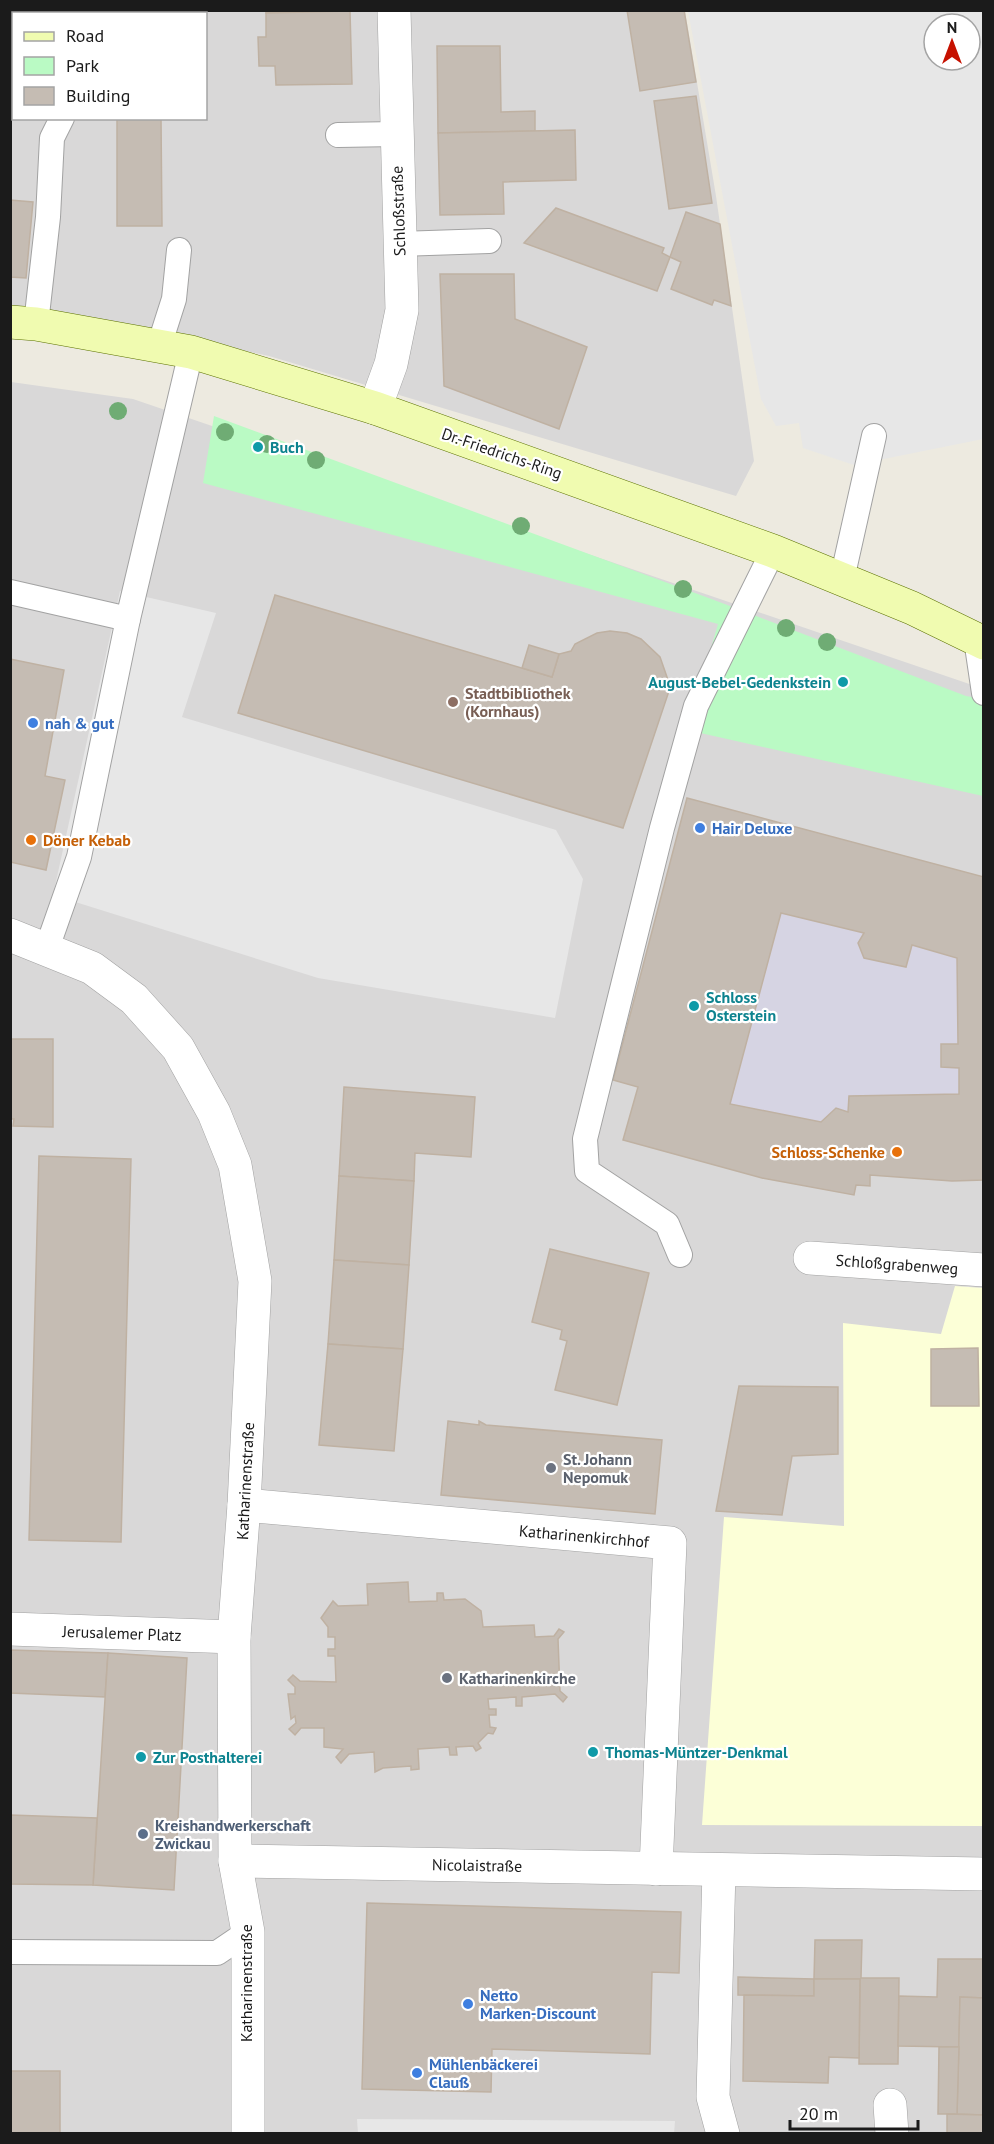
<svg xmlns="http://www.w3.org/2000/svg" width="994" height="2144" viewBox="0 0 994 2144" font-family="'PT Sans',sans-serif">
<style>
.residential{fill:#d9d8d8;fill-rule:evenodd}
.education{fill:#fcffd7}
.park{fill:#bafac4}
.parking{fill:#e7e7e7;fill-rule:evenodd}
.plaza{fill:#d6d4e3}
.building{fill:#c5bcb3;stroke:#bfb1a2;stroke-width:1.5;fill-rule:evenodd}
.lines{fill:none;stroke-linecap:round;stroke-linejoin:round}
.service-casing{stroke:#a2a2a2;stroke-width:26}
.minor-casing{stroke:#a2a2a2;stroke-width:34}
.secondary-casing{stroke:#5c7202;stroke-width:34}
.service{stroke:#fff;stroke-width:24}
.minor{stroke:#fff;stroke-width:33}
.secondary{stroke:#f0fbb0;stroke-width:33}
.tree{fill:#6fac74}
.culture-dot{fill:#0f9aa8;stroke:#fff;stroke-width:2}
.education-dot{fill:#8d6e63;stroke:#fff;stroke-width:2}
.shop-dot{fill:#3f7fe0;stroke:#fff;stroke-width:2}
.food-dot{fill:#e8710a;stroke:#fff;stroke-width:2}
.worship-dot{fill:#6b7280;stroke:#fff;stroke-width:2}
.service-dot{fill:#5c6f8a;stroke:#fff;stroke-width:2}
.labels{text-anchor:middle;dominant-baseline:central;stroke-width:4.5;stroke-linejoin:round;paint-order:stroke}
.street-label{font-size:16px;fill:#1b1b1b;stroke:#fff}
.culture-label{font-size:16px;font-weight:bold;fill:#0d838f;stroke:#fff;text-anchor:start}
.education-label{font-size:16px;font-weight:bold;fill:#785e54;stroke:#fff;text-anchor:start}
.shop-label{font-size:16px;font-weight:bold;fill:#366cbe;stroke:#fff;text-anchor:start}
.food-label{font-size:16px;font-weight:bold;fill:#c56008;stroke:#fff;text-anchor:start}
.worship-label{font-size:16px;font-weight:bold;fill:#5b616d;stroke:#fff;text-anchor:start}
.service-label{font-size:16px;font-weight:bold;fill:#4e5e75;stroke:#fff;text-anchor:start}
</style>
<rect width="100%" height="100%" fill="#edeae0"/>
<!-- residential -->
<g class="residential">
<path d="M11 11H685L716 196 754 461 736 496 269 356 105 320 11 308ZM14 14H206V118H14Z"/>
<polygon points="11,382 133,399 984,689 983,2133 11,2134"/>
</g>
<!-- education -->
<polygon class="education" points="955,1286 983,1288 983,1826 702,1825 724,1517 844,1526 843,1323 941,1334"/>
<!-- park -->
<polygon class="park" points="214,416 714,600 966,696 983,699 983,796 687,730 718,624 203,483"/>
<!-- parking -->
<g class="parking">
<path d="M688 11H983V439L854 465 803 448 799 423 776 426 761 399ZM934 24H970V60H934Z"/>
<polygon points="120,591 216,613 182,717 556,830 583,879 555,1018 318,978 53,895"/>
<polygon points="357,2119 675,2121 674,2134 358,2134"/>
</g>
<!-- plaza -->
<polygon class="plaza" points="781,913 864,933 858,944 865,958 906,967 912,945 957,958 958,1044 941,1045 959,1068 959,1094 849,1096 848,1112 836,1108 821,1122 730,1104"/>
<!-- building -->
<g class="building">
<polygon points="10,10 50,10 50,14 14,14 14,45 10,45"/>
<polygon points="123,10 160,10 161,14 123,14"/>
<polygon points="266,10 350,10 350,11 266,13"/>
<polygon points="627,10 684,10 696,82 640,91"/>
<polygon points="350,11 352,84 276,85 275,66 259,66 258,37 266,37 266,13"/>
<polygon points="437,46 500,46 501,112 535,111 535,131 438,133"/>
<polygon points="696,96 712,203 669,209 654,101"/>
<polygon points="117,118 161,118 162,226 117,226"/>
<polygon points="575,130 576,180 503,182 504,214 440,215 438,133"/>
<polygon points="10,200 33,202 26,278 10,277"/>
<polygon points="556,208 664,248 662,253 670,257 657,291 524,243"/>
<polygon points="686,212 720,224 731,306 714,300 712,305 671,289 681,262 670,257"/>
<polygon points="440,274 514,274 515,319 587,347 559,429 444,386"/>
<polygon points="275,595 552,677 559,654 571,651 575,644 597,633 610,631 627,633 641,639 660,657 668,680 669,691 623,828 238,713"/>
<polygon points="529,645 559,654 552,677 522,668"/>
<polygon points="10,659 64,670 45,776 65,780 46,870 10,862"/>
<path d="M687 798 984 877V1180L952 1181 870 1175V1186L856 1185 854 1195 762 1178 623 1140 638 1087 613 1080ZM781 913 864 933 858 943 864 958 906 967 912 945 957 958 958 1044H941V1067L959 1068V1094L849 1096 848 1112 836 1108 821 1122 730 1104Z"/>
<polygon points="10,1039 53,1039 53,1127 13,1126 14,1119 10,1119"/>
<polygon points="344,1087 475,1097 471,1157 415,1153 414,1181 339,1176"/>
<polygon points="39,1156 131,1159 121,1542 29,1540"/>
<polygon points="339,1176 414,1181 409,1265 334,1260"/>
<polygon points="550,1249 649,1273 617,1405 555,1390 567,1341 560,1339 562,1330 532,1322"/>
<polygon points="334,1260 409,1265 403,1349 328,1344"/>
<polygon points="328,1344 403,1349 394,1451 319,1445"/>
<polygon points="978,1348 979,1406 931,1406 931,1349"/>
<polygon points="739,1386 838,1387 838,1454 792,1456 782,1515 716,1511"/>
<polygon points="448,1421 479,1425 479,1421 486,1425 662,1440 655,1514 441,1495"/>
<polygon points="408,1582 409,1602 437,1601 437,1593 443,1593 444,1600 465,1599 481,1611 483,1627 534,1625 535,1637 554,1636 559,1629 564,1632 558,1639 560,1691 567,1697 563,1702 555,1694 522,1697 522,1706 516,1706 516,1697 488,1699 489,1709 496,1709 496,1715 489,1715 490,1727 496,1728 493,1734 488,1733 478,1743 481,1748 476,1751 473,1746 456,1747 457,1755 450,1755 449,1747 418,1749 419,1769 411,1770 411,1766 383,1768 375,1772 374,1752 349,1754 341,1763 336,1757 343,1749 324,1747 324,1728 301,1728 295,1735 289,1729 296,1723 295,1716 291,1719 288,1694 295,1694 295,1687 288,1680 293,1675 300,1681 336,1682 335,1656 328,1656 328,1649 335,1649 335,1637 328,1637 328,1627 321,1618 333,1601 338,1606 368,1605 367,1584"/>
<polygon points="10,1650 108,1653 105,1697 10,1693"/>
<polygon points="108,1653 187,1658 174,1890 93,1885"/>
<polygon points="10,1815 97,1818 93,1885 10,1884"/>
<polygon points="367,1903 681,1912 679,1973 652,1972 650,2054 492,2049 491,2092 362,2089"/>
<polygon points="815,1940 862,1940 861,1978 899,1978 898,2064 859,2064 860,1979 814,1979"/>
<polygon points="938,1959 984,1959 984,1998 960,1997 959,2047 898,2046 899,1996 937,1997"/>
<polygon points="738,1977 814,1979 814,1996 738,1995"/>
<polygon points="814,1979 860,1979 859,2058 829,2057 828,2083 743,2081 744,1995 814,1996"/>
<polygon points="960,1997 984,1998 984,2115 957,2114"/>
<polygon points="939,2047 959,2047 957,2114 938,2114"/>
<rect x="10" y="2071" width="50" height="63"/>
<polygon points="947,2114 984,2115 984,2134 947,2134"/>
</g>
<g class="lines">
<defs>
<g id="service">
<polyline points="83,14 84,10"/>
<polyline points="338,135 396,134"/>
<polyline points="399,244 489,241"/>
<polyline points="36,324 48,217 52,138 62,118"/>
<polyline points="159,346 174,299 179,250"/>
<polyline points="842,579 874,436"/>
<polyline points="10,592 128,619"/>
<polyline points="976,639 984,693"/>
<polyline points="47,948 79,857 128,619 191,352"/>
<polyline points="680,1255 667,1224 587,1171 585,1139 662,828 696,706 773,551"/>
<polyline points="10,1952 217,1953 248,1932"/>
</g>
<g id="minor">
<polyline points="375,408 391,364 402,310 394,10"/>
<polyline points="10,935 92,968 134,999 178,1048 214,1113 235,1165 255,1281 244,1505 234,1637 235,1861 248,1932 248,2134"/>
<polyline points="810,1258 984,1270"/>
<polyline points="244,1505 670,1543 656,1869"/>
<polyline points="10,1629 234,1637"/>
<polyline points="235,1861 984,1874"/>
<polyline points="719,1870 713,2097 723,2134"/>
<polyline points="890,2105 892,2134"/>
</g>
<polyline id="secondary" points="10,322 36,324 191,352 375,408 773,551 912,608 984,643"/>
</defs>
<!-- service casing -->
<use href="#service" class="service-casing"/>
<!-- minor casing -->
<use href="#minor" class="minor-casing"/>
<!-- secondary casing -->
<use href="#secondary" class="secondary-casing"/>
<!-- service -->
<use href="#service" class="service"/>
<!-- minor -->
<use href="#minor" class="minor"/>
<!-- secondary -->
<use href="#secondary" class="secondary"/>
</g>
<!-- trees -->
<g class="tree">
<circle cx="118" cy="411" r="9"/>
<circle cx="225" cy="432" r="9"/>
<circle cx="267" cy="444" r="9"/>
<circle cx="316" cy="460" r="9"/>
<circle cx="521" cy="526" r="9"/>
<circle cx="683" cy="589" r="9"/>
<circle cx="786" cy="628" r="9"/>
<circle cx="827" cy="642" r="9"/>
</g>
<!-- markers -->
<g class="culture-dot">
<circle cx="258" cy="447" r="6"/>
<circle cx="843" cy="682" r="6"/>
<circle cx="694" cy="1006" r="6"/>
<circle cx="593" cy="1752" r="6"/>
<circle cx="141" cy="1757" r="6"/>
</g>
<circle class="education-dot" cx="453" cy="702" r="6"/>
<g class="shop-dot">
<circle cx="33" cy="723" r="6"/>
<circle cx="700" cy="828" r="6"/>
<circle cx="468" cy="2004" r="6"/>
<circle cx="417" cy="2073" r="6"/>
</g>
<g class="food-dot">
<circle cx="31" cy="840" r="6"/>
<circle cx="897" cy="1152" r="6"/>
</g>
<g class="worship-dot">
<circle cx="551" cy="1468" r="6"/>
<circle cx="447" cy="1678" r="6"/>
</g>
<circle class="service-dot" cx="143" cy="1834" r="6"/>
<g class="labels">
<!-- street labels -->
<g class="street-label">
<text transform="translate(398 211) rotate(-92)">Schloßstraße</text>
<text transform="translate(502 453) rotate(19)">Dr.-Friedrichs-Ring</text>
<text transform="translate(897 1264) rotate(4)">Schloßgrabenweg</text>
<text transform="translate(245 1481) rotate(-87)">Katharinenstraße</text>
<text transform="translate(584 1536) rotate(5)">Katharinenkirchhof</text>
<text transform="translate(122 1633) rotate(2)">Jerusalemer Platz</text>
<text transform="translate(477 1865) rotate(1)">Nicolaistraße</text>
<text transform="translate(246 1983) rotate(-90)">Katharinenstraße</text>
</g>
<!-- culture labels -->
<g class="culture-label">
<text x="270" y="447">Buch</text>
<text x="831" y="682" text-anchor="end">August-Bebel-Gedenkstein</text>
<text x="706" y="997">Schloss<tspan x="706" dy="18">Osterstein</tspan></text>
<text x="605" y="1752">Thomas-Müntzer-Denkmal</text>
<text x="153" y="1757">Zur Posthalterei</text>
</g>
<!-- education labels -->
<g class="education-label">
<text x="465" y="693">Stadtbibliothek<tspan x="465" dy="18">(Kornhaus)</tspan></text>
</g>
<!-- shop labels -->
<g class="shop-label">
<text x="45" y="723">nah &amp; gut</text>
<text x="712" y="828">Hair Deluxe</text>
<text x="480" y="1995">Netto<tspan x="480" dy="18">Marken-Discount</tspan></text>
<text x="429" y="2064">Mühlenbäckerei<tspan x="429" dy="18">Clauß</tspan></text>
</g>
<!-- food labels -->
<g class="food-label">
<text x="43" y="840">Döner Kebab</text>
<text x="885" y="1152" text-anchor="end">Schloss-Schenke</text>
</g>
<!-- worship labels -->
<g class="worship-label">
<text x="563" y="1459">St. Johann<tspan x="563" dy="18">Nepomuk</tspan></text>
<text x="459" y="1678">Katharinenkirche</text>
</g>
<!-- service labels -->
<g class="service-label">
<text x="155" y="1825">Kreishandwerkerschaft<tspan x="155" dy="18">Zwickau</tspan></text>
</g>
</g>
<!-- border -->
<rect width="994" height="2144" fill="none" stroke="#1b1b1b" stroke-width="24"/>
<!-- legend -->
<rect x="12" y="12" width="195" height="108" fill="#ffffff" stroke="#a4a4a4" stroke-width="1.5"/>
<rect x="24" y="32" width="30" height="9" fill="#f0fbb0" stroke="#a4a4a4" stroke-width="1.5"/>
<text x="66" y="42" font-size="18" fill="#1b1b1b">Road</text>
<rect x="24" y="57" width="30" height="18" fill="#bafac4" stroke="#a4a4a4" stroke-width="1.5"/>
<text x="66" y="72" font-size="18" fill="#1b1b1b">Park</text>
<rect x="24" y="87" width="30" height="18" fill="#c5bcb3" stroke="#a4a4a4" stroke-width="1.5"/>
<text x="66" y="102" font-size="18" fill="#1b1b1b">Building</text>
<!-- north arrow -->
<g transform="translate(952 42)"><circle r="28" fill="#ffffff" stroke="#a4a4a4" stroke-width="1.5"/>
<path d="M0-4.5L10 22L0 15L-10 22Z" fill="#c61100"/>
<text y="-9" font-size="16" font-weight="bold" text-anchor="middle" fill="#1b1b1b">N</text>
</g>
<!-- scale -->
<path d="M790 2120v9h128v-9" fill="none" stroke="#1b1b1b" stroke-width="3"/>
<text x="799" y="2120" font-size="18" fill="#1b1b1b" stroke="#ffffff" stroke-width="4.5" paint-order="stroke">20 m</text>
</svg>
